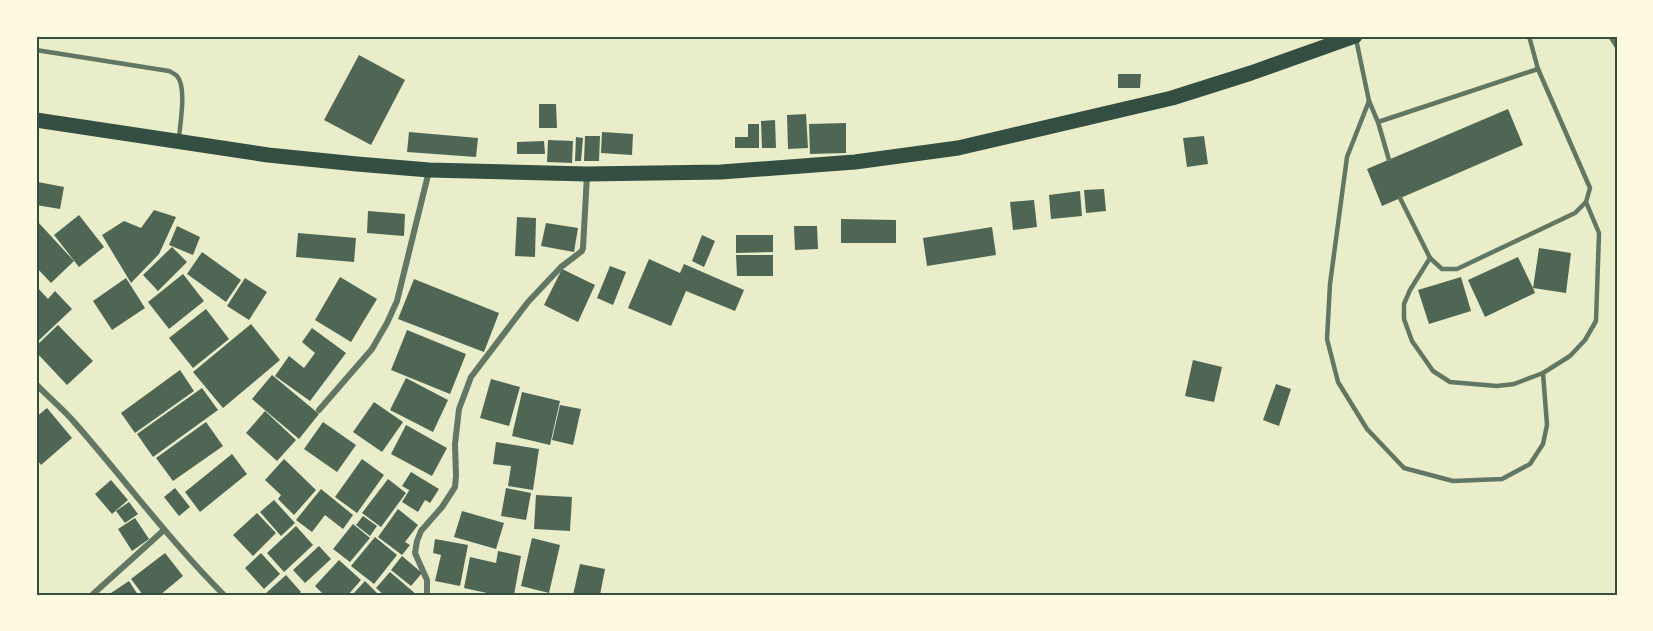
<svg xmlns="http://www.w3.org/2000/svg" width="1653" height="631" viewBox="0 0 1653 631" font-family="Mulish,sans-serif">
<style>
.building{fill:#4f6655}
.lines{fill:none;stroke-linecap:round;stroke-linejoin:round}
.service{stroke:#617663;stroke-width:4.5}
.minor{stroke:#617663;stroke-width:6}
.trunk{stroke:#344e41;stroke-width:15}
.neatline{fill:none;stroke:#344e41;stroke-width:2}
</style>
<rect width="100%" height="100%" fill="#e9edc9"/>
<!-- building -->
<g class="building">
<polygon points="359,55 405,80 371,145 324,120"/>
<polygon points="1118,74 1141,74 1140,88 1118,88"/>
<polygon points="539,104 556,104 557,128 539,128"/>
<polygon points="1508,109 1523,145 1382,206 1367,169"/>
<polygon points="806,114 808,148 788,149 787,115"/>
<polygon points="775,120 776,148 762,148 761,121"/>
<polygon points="846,123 846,153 810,154 809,124"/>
<polygon points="748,124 759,124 759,148 735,148 735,137 748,137"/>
<polygon points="409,132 478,138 476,157 407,152"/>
<polygon points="602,132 633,134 632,155 601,153"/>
<polygon points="585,136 600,136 599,161 584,161"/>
<polygon points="1204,136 1208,164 1187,167 1183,138"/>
<polygon points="576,137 583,138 581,161 575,161"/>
<polygon points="548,140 573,141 572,163 547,162"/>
<polygon points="544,141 545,154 517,154 517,142"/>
<polygon points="38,182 64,187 60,209 36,205"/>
<polygon points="1104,189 1106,211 1086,213 1084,190"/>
<polygon points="1080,191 1082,216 1051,219 1049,195"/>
<polygon points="1034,200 1037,227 1013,230 1010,202"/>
<polygon points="154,210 176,217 159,254 131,283 102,235 124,221 141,228"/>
<polygon points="368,211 405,214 404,236 367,233"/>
<polygon points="79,215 104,247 79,267 54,235"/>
<polygon points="517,217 536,218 535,257 515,256"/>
<polygon points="841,219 896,220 896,243 841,243"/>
<polygon points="37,221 74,261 51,283 36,267 36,223"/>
<polygon points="546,223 578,228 574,252 541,246"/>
<polygon points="177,226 200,237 193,255 169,245"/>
<polygon points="794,226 817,226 818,249 795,250"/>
<polygon points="992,227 996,255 927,266 923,238"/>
<polygon points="298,233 356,238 354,262 296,257"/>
<polygon points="702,235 715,241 704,267 692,261"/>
<polygon points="736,235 773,235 773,252 736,253"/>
<polygon points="172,247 187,262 158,291 143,275"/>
<polygon points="1539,248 1571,253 1566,293 1533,288 1535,293 1485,317 1468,280 1518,257 1533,288"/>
<polygon points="202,252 241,280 226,302 187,274"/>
<polygon points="736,255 773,255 773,276 737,276"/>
<polygon points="649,259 680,273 684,264 744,290 735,311 686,291 671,326 628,308"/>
<polygon points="610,266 626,272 613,305 597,298"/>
<polygon points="562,269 595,285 578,322 544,305"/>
<polygon points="183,274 204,301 169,329 148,302"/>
<polygon points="340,277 377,299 351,342 315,320"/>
<polygon points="1461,277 1471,311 1429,324 1418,290"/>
<polygon points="126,278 145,308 112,330 93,301"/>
<polygon points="245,278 267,292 249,320 227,306"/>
<polygon points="414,279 499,313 484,352 398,319"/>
<polygon points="36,286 48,299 55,291 72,309 36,343"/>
<polygon points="206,309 229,339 193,368 169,338"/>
<polygon points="251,324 280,360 223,408 193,372"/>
<polygon points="58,325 93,361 67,385 36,352 36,346"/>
<polygon points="312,328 346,353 310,401 275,376 289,356 304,368 315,353 302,342"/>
<polygon points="407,330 466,354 450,394 391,370"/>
<polygon points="1193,360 1222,367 1214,402 1185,396"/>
<polygon points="180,370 194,391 135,433 121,413"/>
<polygon points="272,375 319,414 299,439 252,399"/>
<polygon points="406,378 448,400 433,432 390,410"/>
<polygon points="491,379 520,387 509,426 480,418"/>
<polygon points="1276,384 1291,389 1279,426 1263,420"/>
<polygon points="202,388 218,410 153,457 137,434"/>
<polygon points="522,392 560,401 550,445 512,436"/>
<polygon points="374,402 403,422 382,452 353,432"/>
<polygon points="560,405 581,409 573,445 552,440"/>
<polygon points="47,408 72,438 41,465 36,458 36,417"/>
<polygon points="265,411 296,440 277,461 246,433"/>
<polygon points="206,422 223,446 173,481 156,458"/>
<polygon points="323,422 356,445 337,472 304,449"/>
<polygon points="406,425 447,448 432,476 391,454"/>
<polygon points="496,442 539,449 533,490 508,486 511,466 493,464"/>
<polygon points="232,454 247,474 200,512 185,492"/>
<polygon points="284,459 316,490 294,515 278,499 281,495 265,480"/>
<polygon points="362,459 384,475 357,513 335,497"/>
<polygon points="411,472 439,489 430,503 425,500 418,512 402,502 410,489 409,490 402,486"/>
<polygon points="388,479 406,493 381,527 362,513"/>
<polygon points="111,480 128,500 112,514 95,494"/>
<polygon points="175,488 190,507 179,516 164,497"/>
<polygon points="506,488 531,493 526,520 501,516"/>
<polygon points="321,489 353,515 343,529 325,515 312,532 296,520"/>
<polygon points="536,495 572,497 570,531 534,529"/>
<polygon points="274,500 295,523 281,536 260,512"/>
<polygon points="129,502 138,514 125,523 116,511"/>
<polygon points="398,509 418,525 405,542 410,545 402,555 378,537"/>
<polygon points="462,511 504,523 496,549 454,537"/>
<polygon points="257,513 276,533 253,556 233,535"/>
<polygon points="363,516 377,526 370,536 356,525"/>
<polygon points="135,518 149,539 132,551 118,529"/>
<polygon points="353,524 370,538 350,562 333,549"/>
<polygon points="296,526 313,545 284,572 267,553"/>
<polygon points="375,537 397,555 374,584 351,566"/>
<polygon points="532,538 560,545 549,593 521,586"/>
<polygon points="435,539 468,545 460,586 435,581 441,555 433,553"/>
<polygon points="319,546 331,559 305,583 293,570"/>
<polygon points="498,551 521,556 514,595 496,595 464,588 470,557 496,563"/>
<polygon points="165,553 183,576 160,595 143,595 131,579"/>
<polygon points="261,553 280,574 264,589 245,568"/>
<polygon points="402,556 422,573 411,586 391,570"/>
<polygon points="339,560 361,580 348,595 324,595 315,586"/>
<polygon points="580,564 605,569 600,595 573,595"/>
<polygon points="390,572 417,595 384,595 376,588"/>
<polygon points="286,575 301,592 298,595 264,595"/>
<polygon points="129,581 138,595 108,595"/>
<polygon points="365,581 379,595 352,595"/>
</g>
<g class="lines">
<!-- service -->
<g class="service">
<polyline points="1610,36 1617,47"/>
<polyline points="1356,39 1369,101 1378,122 1389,160"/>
<path d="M36 50 169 71C171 72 175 74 177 76 187 87 180 123 179 138"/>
<polyline points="1369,101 1347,157 1330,284 1327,339 1338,382 1367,429 1404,468 1453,481 1502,479 1530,464 1543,444 1547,425 1543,373"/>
<polyline points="1378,122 1538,69"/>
<polyline points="1400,198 1430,258 1442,269 1457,269 1575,213 1586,202 1590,188 1538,69 1529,36"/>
<polyline points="1430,258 1410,290 1404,304 1404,319 1412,341 1433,371 1450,382 1497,386 1514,384 1543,373 1570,356 1585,340 1596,321 1599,233 1586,202"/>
</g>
<!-- minor -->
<g class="minor">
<path d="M36 384C48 397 63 409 75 423 125 480 170 541 224 595"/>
<polyline points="319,410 372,349 387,323 397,301 429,171"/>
<polyline points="92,595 164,530"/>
<polyline points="427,595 427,580 415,553 417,541 421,531 442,507 455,487 456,476 455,444 459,409 471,377 528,302 561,267 582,251 583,248 587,175"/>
</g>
<!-- trunk -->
<polyline class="trunk" points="36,120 268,155 357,164 429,170 587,174 721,172 855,162 958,148 1172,98 1251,73 1355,36"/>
</g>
<!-- border -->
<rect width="1653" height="631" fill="none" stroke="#fefae0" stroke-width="75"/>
<rect x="38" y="38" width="1578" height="556" class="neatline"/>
</svg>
